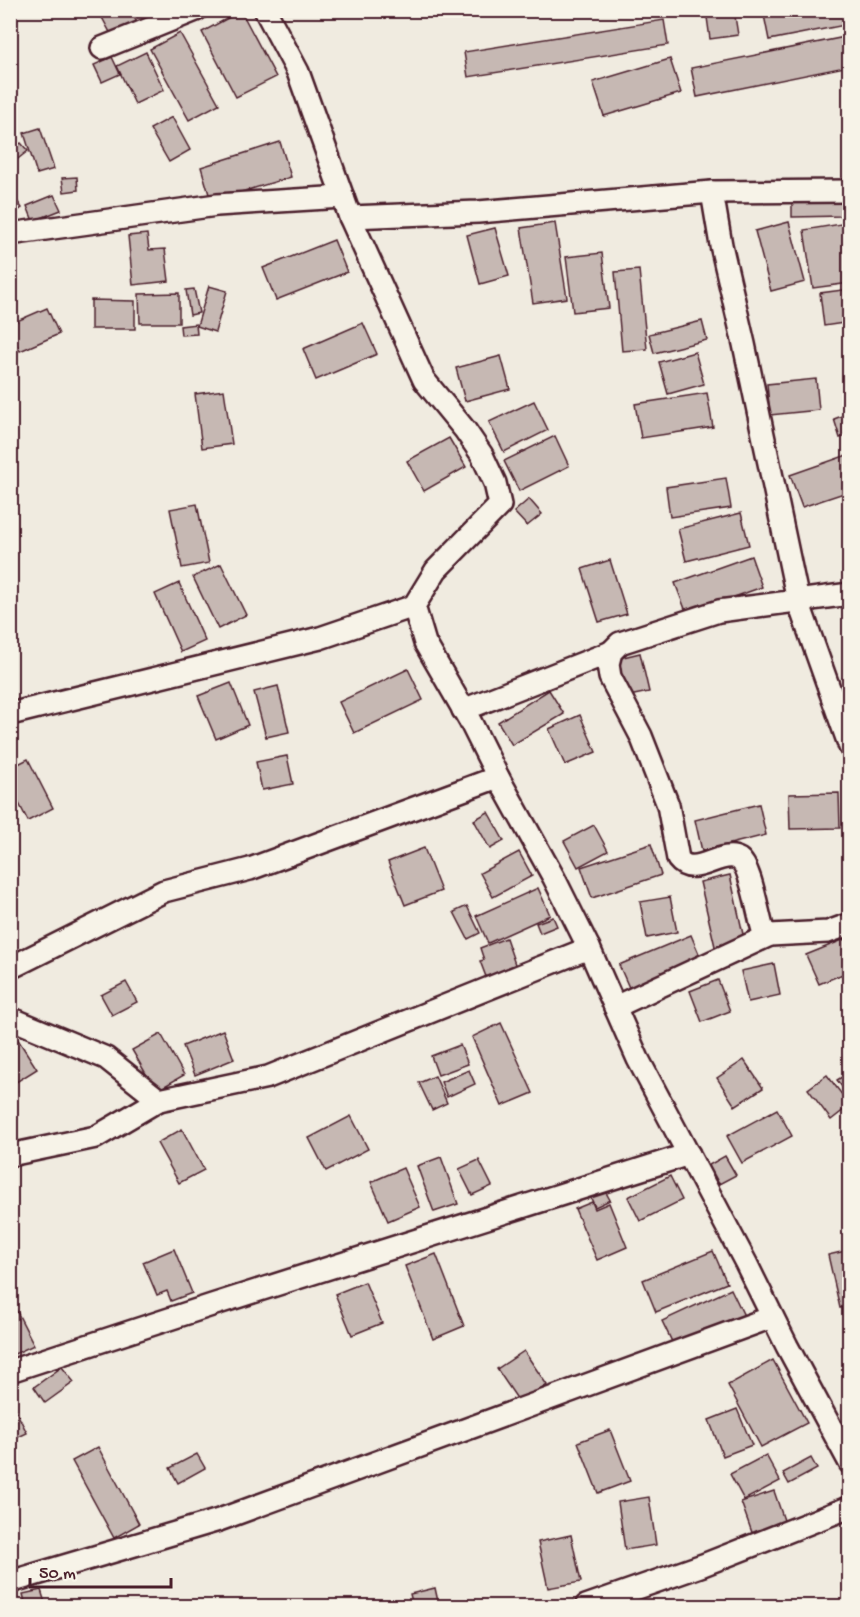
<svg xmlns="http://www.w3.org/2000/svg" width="860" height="1617" viewBox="0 0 860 1617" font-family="'Gochi Hand',sans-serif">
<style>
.building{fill:#c6b8b3;stroke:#4a1f2b;stroke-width:1.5}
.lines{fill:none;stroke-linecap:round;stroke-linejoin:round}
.minor-casing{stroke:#4a1f2b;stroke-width:26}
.minor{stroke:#f7f3e8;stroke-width:21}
</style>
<rect width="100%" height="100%" fill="#f0ebe0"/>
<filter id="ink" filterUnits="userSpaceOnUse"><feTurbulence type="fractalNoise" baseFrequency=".0167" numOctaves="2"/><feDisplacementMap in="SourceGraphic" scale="12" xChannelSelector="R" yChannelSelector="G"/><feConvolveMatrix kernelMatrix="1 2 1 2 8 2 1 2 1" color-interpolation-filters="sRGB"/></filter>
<g filter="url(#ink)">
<!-- building -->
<g class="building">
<polygon points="98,10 131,10 137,23 112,36"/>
<polygon points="706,10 734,10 738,35 710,39"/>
<polygon points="763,10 850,10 850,24 769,40"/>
<polygon points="241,11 276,77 236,97 202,32"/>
<polygon points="664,20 668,45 468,77 464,52"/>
<polygon points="180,33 219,104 189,120 150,49"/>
<polygon points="850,36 850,66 697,97 691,68"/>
<polygon points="146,52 164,90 135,104 117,66"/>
<polygon points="112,57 120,74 102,82 94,65"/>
<polygon points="670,59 681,93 604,116 593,82"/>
<polygon points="172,117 190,150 169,162 150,129"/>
<polygon points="40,128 54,169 37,174 24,133"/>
<polygon points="280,142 291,177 211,201 201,167"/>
<polygon points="21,143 28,151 10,165 10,151"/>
<polygon points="77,177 78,190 64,192 62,178"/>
<polygon points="10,191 22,208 10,216"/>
<polygon points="54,195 61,210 33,221 27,206"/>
<polygon points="842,199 842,216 792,217 792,200"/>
<polygon points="789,222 805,282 771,291 755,231"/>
<polygon points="555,223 567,298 533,303 521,228"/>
<polygon points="847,223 850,238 850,283 813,288 804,230"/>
<polygon points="495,228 509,276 480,284 467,235"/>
<polygon points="147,234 149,250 165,249 169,281 133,285 128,236"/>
<polygon points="334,240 347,272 276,300 263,268"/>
<polygon points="602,253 609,308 573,312 566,257"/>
<polygon points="639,270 647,349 622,351 615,272"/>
<polygon points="209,286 227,291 215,332 197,326"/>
<polygon points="194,289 199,313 190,315 186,290"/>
<polygon points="850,289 850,322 824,326 820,293"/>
<polygon points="179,293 179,323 140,323 139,294"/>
<polygon points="91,300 135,301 135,329 91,329"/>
<polygon points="47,308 59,334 20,351 10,331 10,324"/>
<polygon points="702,321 707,340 654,353 649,334"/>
<polygon points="363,323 377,354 316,380 303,349"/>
<polygon points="196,324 197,334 181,335 180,326"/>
<polygon points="695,352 704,384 668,394 659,362"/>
<polygon points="501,356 510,389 465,401 456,368"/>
<polygon points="816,379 819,410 770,415 767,384"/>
<polygon points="224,390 232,444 202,448 195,394"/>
<polygon points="707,393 713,427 641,438 635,404"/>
<polygon points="534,401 548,430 504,452 489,422"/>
<polygon points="847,414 850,420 850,435 840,438 834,419"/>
<polygon points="555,436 569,466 519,491 504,461"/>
<polygon points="449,438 466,467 424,491 407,461"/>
<polygon points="850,454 850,491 802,507 790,475"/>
<polygon points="726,478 731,508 670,517 666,487"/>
<polygon points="529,499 542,514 527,526 514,512"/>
<polygon points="197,504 209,563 182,568 170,509"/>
<polygon points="741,513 749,545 686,561 678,529"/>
<polygon points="751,556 762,587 687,614 675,583"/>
<polygon points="610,560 627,614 599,622 582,569"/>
<polygon points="221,564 246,615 218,629 193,577"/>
<polygon points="179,583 205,641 181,652 155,594"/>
<polygon points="640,653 649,692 619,698 611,660"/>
<polygon points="408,669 423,700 354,733 339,702"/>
<polygon points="231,683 248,725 216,739 198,696"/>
<polygon points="278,686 289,732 266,737 254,692"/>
<polygon points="549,690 564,714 512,745 498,722"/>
<polygon points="580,715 596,752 565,765 549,729"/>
<polygon points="287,756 293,784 262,790 256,762"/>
<polygon points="28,759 53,808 28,821 10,786 10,768"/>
<polygon points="839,793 840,828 790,829 789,794"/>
<polygon points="759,804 766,835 702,851 695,820"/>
<polygon points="488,812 504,841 490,849 474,820"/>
<polygon points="594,825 608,851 578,867 564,841"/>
<polygon points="651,844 661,875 592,898 581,867"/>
<polygon points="424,848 441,891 405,905 388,862"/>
<polygon points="519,852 532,876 493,897 480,873"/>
<polygon points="730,875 746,948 717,955 700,882"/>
<polygon points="538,888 550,915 488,943 476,916"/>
<polygon points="670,897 677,932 647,938 640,902"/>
<polygon points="467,906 480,933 468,939 454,912"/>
<polygon points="553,917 557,926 540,933 536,923"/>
<polygon points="691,935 703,963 631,992 619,965"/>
<polygon points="850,937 850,971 819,984 806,955"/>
<polygon points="506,938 517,970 488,982 480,961 484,960 480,948"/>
<polygon points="774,964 780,995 748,1002 741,971"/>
<polygon points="718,980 730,1011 702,1022 690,991"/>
<polygon points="126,982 137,1002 112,1015 101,995"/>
<polygon points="501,1023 533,1093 502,1106 472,1037"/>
<polygon points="223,1030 234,1059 195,1075 183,1046"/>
<polygon points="161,1034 184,1075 156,1091 132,1050"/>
<polygon points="17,1038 37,1069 10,1086 10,1042"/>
<polygon points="460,1045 468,1064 438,1075 431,1056"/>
<polygon points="744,1060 763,1088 735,1106 717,1078"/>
<polygon points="469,1070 475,1084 447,1097 441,1082"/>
<polygon points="850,1072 850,1098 837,1080"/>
<polygon points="827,1075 850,1105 831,1120 808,1089"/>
<polygon points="435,1076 447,1103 432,1110 419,1083"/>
<polygon points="777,1109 792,1136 742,1163 727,1136"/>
<polygon points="351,1116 368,1149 326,1171 309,1138"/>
<polygon points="182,1129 204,1170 179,1183 157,1143"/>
<polygon points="725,1156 736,1175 719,1184 709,1165"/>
<polygon points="441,1157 458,1204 434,1212 417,1166"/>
<polygon points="479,1160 492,1186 472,1195 459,1169"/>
<polygon points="403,1168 420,1207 388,1221 371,1182"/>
<polygon points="670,1176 682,1200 640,1221 628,1197"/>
<polygon points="604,1189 610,1200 595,1207 590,1196"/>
<polygon points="592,1202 595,1209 609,1203 627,1247 597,1260 575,1209"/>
<polygon points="174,1249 192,1293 171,1301 167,1291 157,1295 143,1262"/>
<polygon points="850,1250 850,1306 840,1308 828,1255"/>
<polygon points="713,1251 727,1283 656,1312 643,1280"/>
<polygon points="436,1254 464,1326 433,1339 405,1266"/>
<polygon points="365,1282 382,1323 352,1335 335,1294"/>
<polygon points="731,1289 746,1320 677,1352 662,1321"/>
<polygon points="10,1298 34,1345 10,1356"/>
<polygon points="524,1351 547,1385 520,1403 497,1369"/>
<polygon points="773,1360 807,1423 761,1447 728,1385"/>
<polygon points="62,1367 74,1382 45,1403 34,1387"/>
<polygon points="10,1399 27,1433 10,1441"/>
<polygon points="737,1409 752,1445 723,1456 709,1420"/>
<polygon points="610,1430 630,1481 598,1493 578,1442"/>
<polygon points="98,1447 139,1524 114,1538 72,1461"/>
<polygon points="197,1454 205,1468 178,1483 170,1468"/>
<polygon points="766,1455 780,1481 744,1500 730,1474"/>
<polygon points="811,1458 817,1469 789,1484 783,1473"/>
<polygon points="774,1491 786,1526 754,1538 741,1502"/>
<polygon points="649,1497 656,1545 625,1550 618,1502"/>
<polygon points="571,1535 581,1582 548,1588 538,1542"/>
<polygon points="435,1588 439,1606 413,1606 410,1594"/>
<polygon points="41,1590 46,1606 26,1606 23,1594"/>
</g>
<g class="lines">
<defs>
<g id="minor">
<polyline points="265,10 298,72 350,217 424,380 465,430 482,455 495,483 500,505 436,570 414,606 425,643 470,721 498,777 554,878 589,948 638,1059 746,1263 787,1346 850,1463"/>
<polyline points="102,48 196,10"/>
<polyline points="712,192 721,245 744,344 798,601 850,747"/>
<polyline points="350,217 478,212 712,192 850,191"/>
<polyline points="10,234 217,205 343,197"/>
<path d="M850 594 719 611 620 643 611 652 608 664 610 677 641 736 668 805 678 859C694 880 721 848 739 859 751 867 758 915 763 930L770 935 828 932 850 924"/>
<polyline points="463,710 611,652"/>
<polyline points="10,714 320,638 414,606"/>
<polyline points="10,968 164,891 250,869 498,777"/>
<polyline points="615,1007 770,935"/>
<polyline points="10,1018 106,1058 159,1100 268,1077 589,948"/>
<polyline points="10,1155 96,1137 159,1100"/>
<polyline points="10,1371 212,1305 689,1154"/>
<polyline points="10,1582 219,1520 772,1317"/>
<polyline points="586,1606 703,1565 850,1507"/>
</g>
</defs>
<!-- minor casing -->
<use href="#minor" class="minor-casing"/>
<!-- minor -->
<use href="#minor" class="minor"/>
</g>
</g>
<!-- margin -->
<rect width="860" height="1617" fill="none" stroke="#f7f3e8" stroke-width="36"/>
<rect x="18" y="18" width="824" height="1581" fill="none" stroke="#4a1f2b" stroke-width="2" filter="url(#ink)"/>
<!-- scale -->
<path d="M30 1578v9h141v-9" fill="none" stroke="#4a1f2b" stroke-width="3"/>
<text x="39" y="1578" font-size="18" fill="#4a1f2b" stroke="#f7f3e8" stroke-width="4.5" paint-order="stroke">50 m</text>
</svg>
